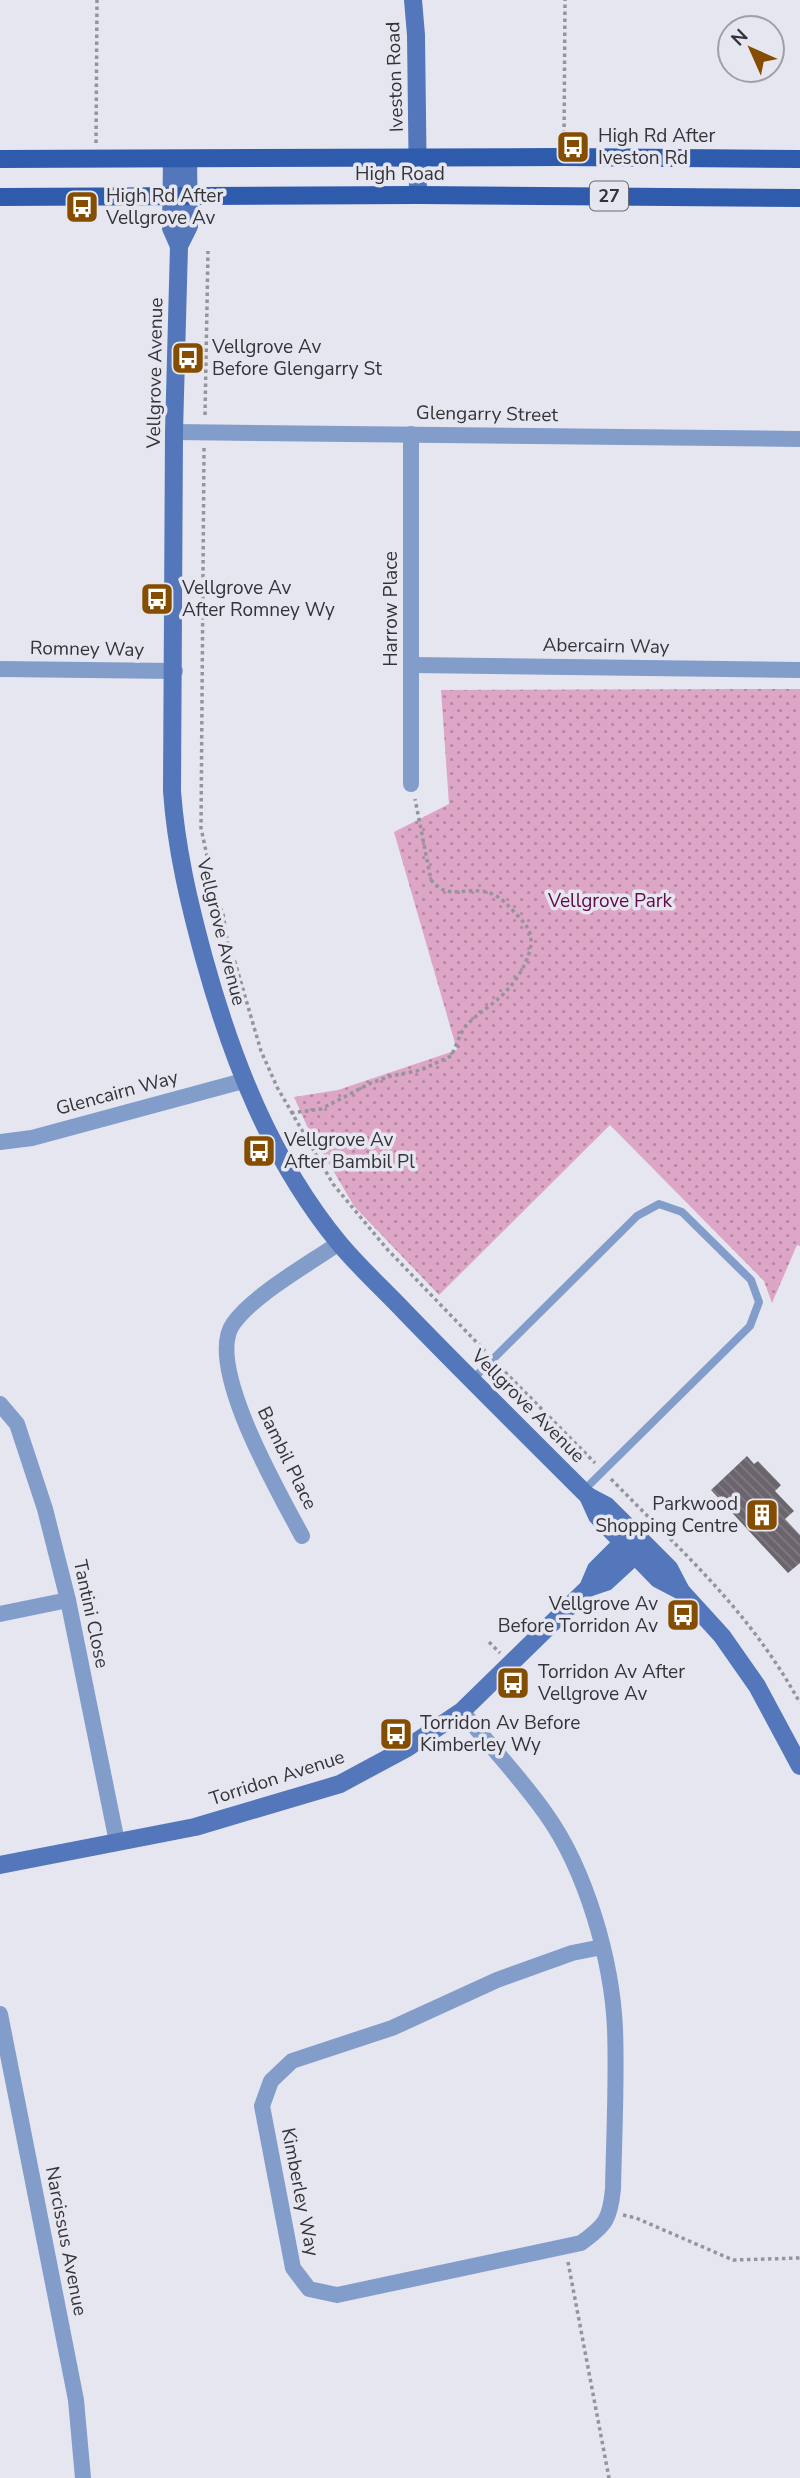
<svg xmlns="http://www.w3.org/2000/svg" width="800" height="2478" viewBox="0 0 800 2478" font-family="'Nunito Sans',sans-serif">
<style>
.green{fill:url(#green-dots)}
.building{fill:url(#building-back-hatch)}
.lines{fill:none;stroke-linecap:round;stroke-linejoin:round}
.path{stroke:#94949b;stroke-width:3.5;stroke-dasharray:3.5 3.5;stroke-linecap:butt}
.lane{stroke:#839dcb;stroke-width:8}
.street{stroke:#839dcb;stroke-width:16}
.secondary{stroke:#5377ba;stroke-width:18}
.primary{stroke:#2f5bad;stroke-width:18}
.labels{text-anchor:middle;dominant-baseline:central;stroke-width:7;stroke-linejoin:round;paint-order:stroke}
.shield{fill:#e6e6f0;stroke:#69696f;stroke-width:2}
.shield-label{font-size:18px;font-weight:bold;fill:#343438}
.street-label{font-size:19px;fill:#343438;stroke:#e6e6f0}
.poi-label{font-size:19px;fill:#343438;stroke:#e6e6f0;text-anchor:start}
.park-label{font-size:19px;fill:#620949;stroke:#e6e6f0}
</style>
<defs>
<pattern id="green-dots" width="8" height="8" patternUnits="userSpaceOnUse" patternTransform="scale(1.75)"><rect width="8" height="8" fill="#dda5c6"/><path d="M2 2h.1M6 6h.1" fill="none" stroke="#b487a2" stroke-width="1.8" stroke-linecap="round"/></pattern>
<pattern id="building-back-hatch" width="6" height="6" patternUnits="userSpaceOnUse" patternTransform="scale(1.75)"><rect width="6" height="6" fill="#6a646c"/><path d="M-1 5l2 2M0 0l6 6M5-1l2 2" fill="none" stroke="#807c82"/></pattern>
</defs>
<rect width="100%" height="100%" fill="#e6e6f0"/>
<!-- green -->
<polygon class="green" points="800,689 800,1246 797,1245 772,1303 764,1281 610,1125 439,1295 354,1206 307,1126 294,1097 338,1090 457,1050 394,832 449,804 441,690"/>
<!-- building -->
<polygon class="building" points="747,1456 754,1464 758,1461 781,1485 775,1491 794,1511 785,1519 800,1535 800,1563 788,1573 711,1490"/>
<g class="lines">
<!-- path -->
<g class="path">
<polyline points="564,141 565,0"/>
<polyline points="96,143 97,0"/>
<polyline points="205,415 208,251"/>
<polyline points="204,448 201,828 216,898 223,914 229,952 235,962 261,1051 277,1087 333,1184 387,1249 485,1351"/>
<path d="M291 1113 321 1109 371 1083 391 1076 421 1070 451 1056C456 1047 459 1035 465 1027 475 1015 487 1009 498 999 513 987 532 959 531 940 531 930 525 924 519 917 510 908 502 897 490 893 468 885 448 902 431 880L415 799"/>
<polyline points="500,1367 595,1463"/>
<path d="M611 1479C683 1553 749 1610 800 1703"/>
<polyline points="489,1642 500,1653"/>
<polyline points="623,2215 636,2218 733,2260 800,2258"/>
<polyline points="568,2262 609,2478"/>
</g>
<!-- lane -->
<polyline class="lane" points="472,1380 637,1216 659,1204 682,1212 751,1280 759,1302 750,1326 583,1491"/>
<!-- street -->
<g class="street">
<polyline points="174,432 800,439"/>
<polyline points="412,665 800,670"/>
<polyline points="0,669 175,671"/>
<polyline points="411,784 411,434"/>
<polyline points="0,1142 32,1138 243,1081"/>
<polyline points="0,1404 17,1424 45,1509 68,1600 117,1842"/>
<path d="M302 1536C281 1496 204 1365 233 1324 253 1295 309 1264 339 1243"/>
<polyline points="0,1614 68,1600"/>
<path d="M462 1711C489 1745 521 1778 546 1814 586 1870 612 1960 615 2029 617 2082 614 2136 613 2189 610 2219 606 2225 581 2243L337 2295 309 2289 293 2268 262 2106 271 2081 292 2061 392 2028 497 1980 572 1953 602 1947"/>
<polyline points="0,2014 76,2400 83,2478"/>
</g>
<!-- secondary -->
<g class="secondary">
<polyline points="413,0 416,35 418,195"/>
<polyline points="172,159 171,228 179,246"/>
<path d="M188 159 189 226 179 246 174 432 172 791C176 848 189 903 204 958 232 1060 271 1160 339 1243 359 1267 383 1289 405 1312 465 1374 527 1435 588 1496L607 1506 669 1568 681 1591 722 1636 757 1686 800 1766"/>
<polyline points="588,1496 597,1516 658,1579 681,1591"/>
<polyline points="588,1588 606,1582 643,1548"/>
<polyline points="0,1865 195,1827 340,1784 407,1748 462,1711 588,1588 596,1569 633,1532"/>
</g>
<!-- primary -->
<g class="primary">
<polyline points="0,159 563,157 800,159"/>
<polyline points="0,197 418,195 800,198"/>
</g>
</g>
<!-- icons -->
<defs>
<symbol id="bus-square" viewBox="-11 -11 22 22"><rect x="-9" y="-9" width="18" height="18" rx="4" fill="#854d00" stroke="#e6e6f0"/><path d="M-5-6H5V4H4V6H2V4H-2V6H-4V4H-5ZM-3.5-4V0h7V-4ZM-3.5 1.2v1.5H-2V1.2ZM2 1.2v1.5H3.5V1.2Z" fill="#fff"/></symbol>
<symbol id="building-square" viewBox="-11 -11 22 22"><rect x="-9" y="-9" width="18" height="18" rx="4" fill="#854d00" stroke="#e6e6f0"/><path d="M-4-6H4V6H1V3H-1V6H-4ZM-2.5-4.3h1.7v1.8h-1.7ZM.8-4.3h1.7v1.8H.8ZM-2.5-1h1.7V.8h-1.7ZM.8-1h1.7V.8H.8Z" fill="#fff"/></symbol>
</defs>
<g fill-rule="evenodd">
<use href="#bus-square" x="554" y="128" width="38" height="38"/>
<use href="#bus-square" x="63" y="188" width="38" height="38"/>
<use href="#bus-square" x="169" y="339" width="38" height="38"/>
<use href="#bus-square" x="138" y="580" width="38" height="38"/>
<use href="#bus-square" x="240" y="1132" width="38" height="38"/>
<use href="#building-square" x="743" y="1496" width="38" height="38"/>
<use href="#bus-square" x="664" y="1596" width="38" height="38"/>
<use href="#bus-square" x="494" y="1664" width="38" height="38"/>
<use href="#bus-square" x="377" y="1715" width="38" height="38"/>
</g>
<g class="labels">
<!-- shield labels -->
<rect class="shield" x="590" y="181.5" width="38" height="29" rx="5"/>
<g class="shield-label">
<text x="609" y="196">27</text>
</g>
<!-- street labels -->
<g class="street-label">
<text transform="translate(395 77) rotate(-92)">Iveston Road</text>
<text x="400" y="174">High Road</text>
<text transform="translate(155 373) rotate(-89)">Vellgrove Avenue</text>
<text transform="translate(487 414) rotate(1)">Glengarry Street</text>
<text transform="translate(391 609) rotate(-90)">Harrow Place</text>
<text transform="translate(606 646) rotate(1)">Abercairn Way</text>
<text transform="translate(87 649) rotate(1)">Romney Way</text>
<text transform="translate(221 932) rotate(76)">Vellgrove Avenue</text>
<text transform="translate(117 1093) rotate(-15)">Glencairn Way</text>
<text transform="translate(528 1406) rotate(45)">Vellgrove Avenue</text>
<text transform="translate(287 1458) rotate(64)">Bambil Place</text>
<text transform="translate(91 1614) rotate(78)">Tantini Close</text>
<text transform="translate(277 1778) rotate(-18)">Torridon Avenue</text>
<text transform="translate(300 2192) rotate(79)">Kimberley Way</text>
<text transform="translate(66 2241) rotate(79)">Narcissus Avenue</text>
</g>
<!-- poi labels -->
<g class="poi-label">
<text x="598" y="136">High Rd After<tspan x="598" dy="22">Iveston Rd</tspan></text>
<text x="106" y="196">High Rd After<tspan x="106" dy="22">Vellgrove Av</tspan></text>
<text x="212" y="347">Vellgrove Av<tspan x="212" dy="22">Before Glengarry St</tspan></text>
<text x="182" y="588">Vellgrove Av<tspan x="182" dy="22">After Romney Wy</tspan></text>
<text x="284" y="1140">Vellgrove Av<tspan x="284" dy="22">After Bambil Pl</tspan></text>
<text x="738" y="1504" text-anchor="end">Parkwood<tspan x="738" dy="22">Shopping Centre</tspan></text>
<text x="658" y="1604" text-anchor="end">Vellgrove Av<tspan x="658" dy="22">Before Torridon Av</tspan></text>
<text x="538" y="1672">Torridon Av After<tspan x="538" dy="22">Vellgrove Av</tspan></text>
<text x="420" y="1723">Torridon Av Before<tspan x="420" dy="22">Kimberley Wy</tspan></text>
</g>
<!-- park labels -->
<g class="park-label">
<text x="610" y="901">Vellgrove Park</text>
</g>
</g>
<!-- north arrow -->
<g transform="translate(751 49) rotate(315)"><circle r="33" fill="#e6e6f0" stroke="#9f9fa6" stroke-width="2"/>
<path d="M0-5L12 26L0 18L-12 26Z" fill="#854d00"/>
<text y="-10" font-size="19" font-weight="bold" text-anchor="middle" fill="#343438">N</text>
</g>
</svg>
